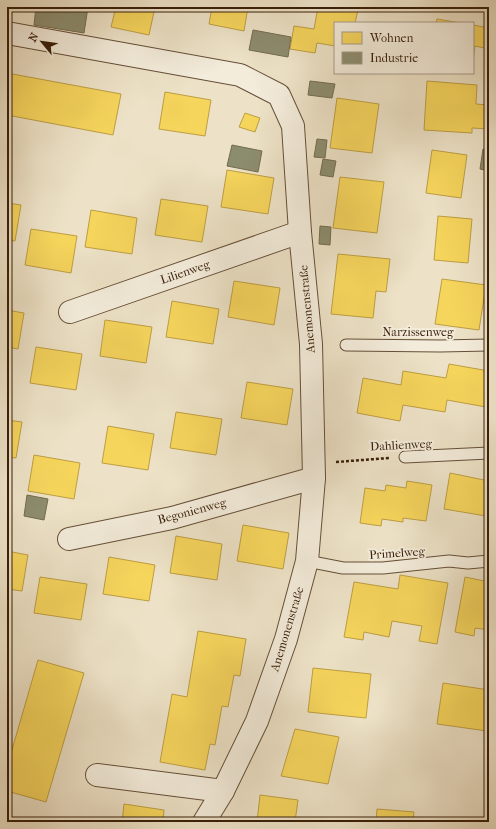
<svg xmlns="http://www.w3.org/2000/svg" width="496" height="829" viewBox="0 0 496 829" font-family="'IM FELL French Canon',serif">
<style>
.homes{fill:#f6d55c;stroke:#bd9e43}
.industry{fill:#8c8c6e;stroke:#736b4f}
.lines{fill:none;stroke-linecap:round;stroke-linejoin:round}
.lane-casing{stroke:#654f38;stroke-width:13}
.street-casing{stroke:#654f38;stroke-width:24}
.path{stroke:#381e08;stroke-width:2.5;stroke-dasharray:3 2;stroke-linecap:butt}
.lane{stroke:#f3ecdb;stroke-width:11}
.street{stroke:#f3ecdb;stroke-width:22}
.labels{text-anchor:middle;dominant-baseline:central;stroke-width:4;stroke-linejoin:round;paint-order:stroke}
.street-label{font-size:12px;fill:#381e08;stroke:#f3ecdb}
</style>
<rect width="100%" height="100%" fill="#ede2c7"/>
<filter id="stains"><feTurbulence type="fractalNoise" baseFrequency=".005" numOctaves="4"/><feColorMatrix values="0 0 0 0 .2 0 0 0 0 .09 0 0 0 0 .02 0 0 0 .5 -.17"/></filter>
<radialGradient id="worn" r=".72"><stop offset=".6" stop-color="#630" stop-opacity="0"/><stop offset="1" stop-color="#630" stop-opacity=".3"/></radialGradient>
<!-- homes -->
<g class="homes">
<polygon points="116,7 155,7 149,35 111,27"/>
<polygon points="212,7 248,7 244,31 209,24"/>
<polygon points="318,7 365,7 364,11 358,10 355,23 335,23 335,46 317,43 315,53 290,49 294,26 314,29"/>
<polygon points="437,19 461,23 436,23"/>
<polygon points="473,25 489,28 489,49 475,46 473,60"/>
<polygon points="7,73 121,94 113,135 7,115"/>
<polygon points="427,81 477,85 476,104 489,105 489,129 472,128 472,133 424,130"/>
<polygon points="165,92 211,100 205,136 159,129"/>
<polygon points="337,98 379,104 372,153 330,148"/>
<polygon points="245,113 260,118 255,132 239,127"/>
<polygon points="432,150 467,155 461,198 426,193"/>
<polygon points="227,170 274,178 268,214 221,207"/>
<polygon points="340,177 384,182 377,233 333,228"/>
<polygon points="161,199 208,206 202,242 155,235"/>
<polygon points="7,203 21,205 15,241 7,240"/>
<polygon points="91,210 137,218 132,254 85,247"/>
<polygon points="438,216 472,219 468,263 434,260"/>
<polygon points="31,229 77,236 71,273 25,265"/>
<polygon points="338,254 390,259 386,292 376,291 373,318 331,314"/>
<polygon points="442,279 486,285 479,330 435,324"/>
<polygon points="234,281 280,288 274,325 228,317"/>
<polygon points="172,301 219,309 213,344 166,337"/>
<polygon points="7,310 24,313 18,349 7,347"/>
<polygon points="105,320 152,327 146,363 100,356"/>
<polygon points="36,347 82,354 76,390 30,383"/>
<polygon points="449,364 489,371 489,397 487,397 486,407 447,400 445,412 403,405 400,421 357,413 363,378 401,385 403,371 446,378"/>
<polygon points="247,382 293,389 287,425 241,418"/>
<polygon points="176,412 222,419 216,455 170,448"/>
<polygon points="7,420 22,422 16,458 7,457"/>
<polygon points="108,426 154,434 148,470 102,463"/>
<polygon points="34,455 80,463 74,499 28,491"/>
<polygon points="450,473 489,481 489,502 486,516 444,509"/>
<polygon points="407,481 432,485 426,521 403,518 403,522 382,519 381,526 360,523 365,488 385,491 386,485 406,488"/>
<polygon points="243,525 289,533 283,569 237,561"/>
<polygon points="176,536 222,544 217,580 170,573"/>
<polygon points="7,551 28,555 22,591 7,589"/>
<polygon points="109,557 155,565 149,601 103,594"/>
<polygon points="400,575 448,583 437,644 419,641 422,626 392,621 389,637 364,632 363,640 344,637 354,582 398,589"/>
<polygon points="40,577 87,584 81,620 34,613"/>
<polygon points="465,577 489,582 489,630 475,628 474,636 455,632"/>
<polygon points="198,631 246,639 240,676 234,675 228,707 222,706 215,745 210,744 205,770 160,762 172,694 187,697"/>
<polygon points="38,660 84,673 46,802 7,791 7,767"/>
<polygon points="313,668 371,674 366,718 308,712"/>
<polygon points="443,683 489,690 489,716 487,731 437,724"/>
<polygon points="295,729 339,737 328,784 281,776"/>
<polygon points="260,795 298,800 295,822 257,822"/>
<polygon points="124,804 164,810 163,822 122,822"/>
<polygon points="377,809 414,812 413,822 376,822"/>
</g>
<!-- industry -->
<g class="industry">
<polygon points="36,7 88,7 84,33 34,25"/>
<polygon points="253,30 291,37 288,57 249,50"/>
<polygon points="310,81 335,84 332,98 308,95"/>
<polygon points="317,139 327,140 325,158 314,157"/>
<polygon points="232,145 262,151 258,172 227,166"/>
<polygon points="483,149 489,150 489,171 480,169"/>
<polygon points="323,159 336,161 333,177 320,175"/>
<polygon points="320,226 331,227 330,245 319,244"/>
<polygon points="27,495 48,499 44,520 24,516"/>
</g>
<g class="lines">
<defs>
<g id="lane">
<polyline points="346,345 440,346 489,345"/>
<polyline points="405,457 489,453"/>
<polyline points="307,561 343,568 383,568 449,561 468,563 489,561"/>
</g>
<g id="street">
<polyline points="7,33 240,75 279,95 293,126 300,232 311,344 314,478 307,561 286,639 257,721 223,791 204,822"/>
<polyline points="70,312 300,232"/>
<polyline points="69,539 172,518 314,478"/>
<polyline points="97,775 223,791"/>
</g>
</defs>
<!-- lane casing -->
<use href="#lane" class="lane-casing"/>
<!-- street casing -->
<use href="#street" class="street-casing"/>
<!-- path -->
<polyline class="path" points="336,462 389,458"/>
<!-- lane -->
<use href="#lane" class="lane"/>
<!-- street -->
<use href="#street" class="street"/>
</g>
<g class="labels">
<!-- street labels -->
<g class="street-label">
<text transform="translate(185 272) rotate(-19)">Lilienweg</text>
<text transform="translate(307 309) rotate(-95)">Anemonenstraße</text>
<text x="418" y="332">Narzissenweg</text>
<text transform="translate(401 445) rotate(-3)">Dahlienweg</text>
<text transform="translate(192 511) rotate(-15)">Begonienweg</text>
<text transform="translate(397 553) rotate(-4)">Primelweg</text>
<text transform="translate(287 629) rotate(-73)">Anemonenstraße</text>
</g>
</g>
<!-- margin -->
<rect width="496" height="829" fill="none" stroke="#ede2c7" stroke-width="24"/>
<rect x="8" y="8" width="480" height="813" fill="none" stroke="#381e08" stroke-width="2"/>
<rect x="12" y="12" width="472" height="805" fill="none" stroke="#381e08"/>
<!-- legend -->
<rect x="334" y="22" width="140" height="52" fill="#f3ecdb" stroke="#a89a87"/>
<rect x="342" y="32" width="20" height="12" fill="#f6d55c" stroke="#a89a87"/>
<text x="370" y="42" font-size="12" fill="#381e08">Wohnen</text>
<rect x="342" y="52" width="20" height="12" fill="#8c8c6e" stroke="#a89a87"/>
<text x="370" y="62" font-size="12" fill="#381e08">Industrie</text>
<!-- north arrow -->
<g transform="translate(42 42) rotate(299)" stroke="#f3ecdb" stroke-width="3" paint-order="stroke">
<path d="M0-3L7 15L0 10L-7 15Z" fill="#381e08"/>
<text y="-6" font-size="11" font-weight="bold" text-anchor="middle" fill="#381e08">N</text>
</g>
<rect width="100%" height="100%" filter="url(#stains)"/>
<rect width="100%" height="100%" fill="url(#worn)"/>
</svg>
